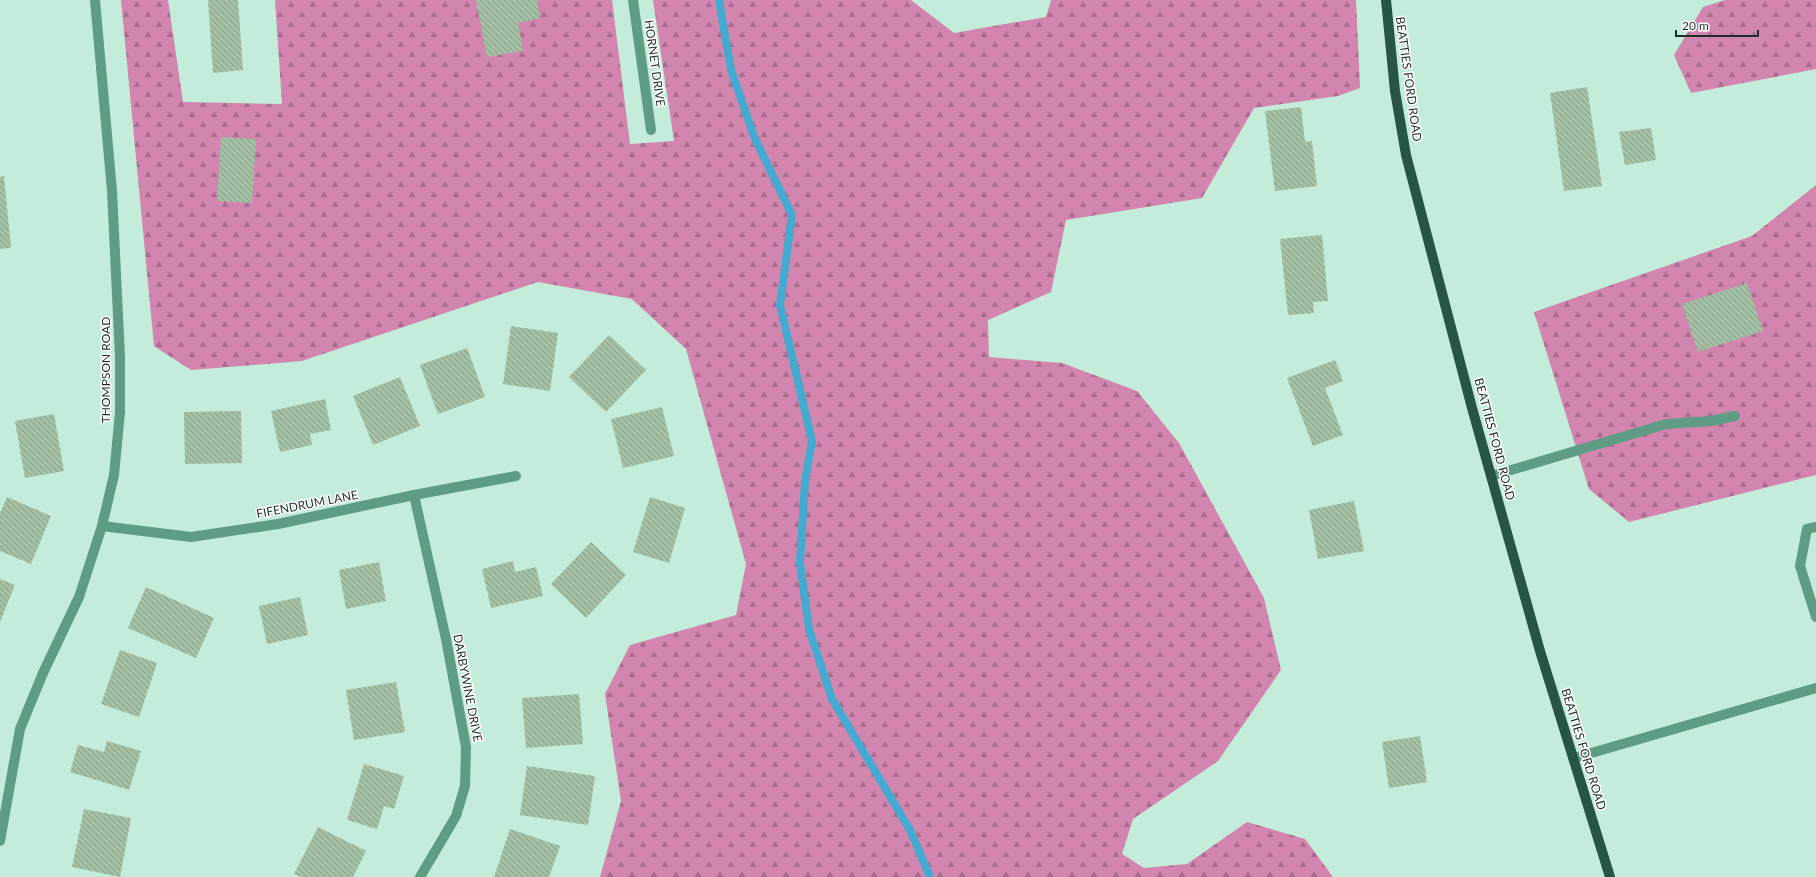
<svg xmlns="http://www.w3.org/2000/svg" width="1816" height="877" viewBox="0 0 1816 877" font-family="Lato,sans-serif">
<style>
.forest{fill:url(#forest-firs)}
.lines{fill:none;stroke-linecap:round;stroke-linejoin:round}
.stream{stroke:#44aad0;stroke-width:8}
.building{fill:url(#building-back-hatch)}
.minor{stroke:#5e9d83;stroke-width:10}
.major{stroke:#285443;stroke-width:10}
.labels{text-anchor:middle;dominant-baseline:central;stroke-width:3;stroke-linejoin:round;paint-order:stroke}
.street-label{font-size:12px;fill:#1e2f28;stroke:#fff}
</style>
<defs>
<pattern id="forest-firs" width="22" height="20" patternUnits="userSpaceOnUse"><rect width="22" height="20" fill="#d285af"/><path d="M5 1l3.5 6h-7zM16 11l3.5 6h-7z" fill="#aa6d8e"/></pattern>
<pattern id="building-back-hatch" width="6" height="6" patternUnits="userSpaceOnUse"><rect width="6" height="6" fill="#a4c1a5"/><path d="M-1 5l2 2M0 0l6 6M5-1l2 2" fill="none" stroke="#859d86"/></pattern>
</defs>
<rect width="100%" height="100%" fill="#c3edda"/>
<!-- forest -->
<g class="forest">
<polygon points="121,0 168,0 183,102 282,104 275,0 612,0 630,144 674,141 653,0 911,0 954,33 1046,17 1051,0 1356,0 1360,88 1338,96 1254,108 1202,198 1066,220 1051,292 988,320 989,357 1062,363 1137,391 1179,443 1264,598 1281,670 1218,761 1133,819 1122,854 1144,868 1187,864 1247,822 1305,839 1333,877 600,877 621,801 605,694 630,645 736,615 746,564 686,349 632,299 538,282 302,361 191,370 154,346"/>
<polygon points="1725,0 1816,0 1816,69 1691,93 1674,55 1703,7"/>
<polygon points="1816,185 1816,475 1629,522 1589,489 1534,312 1752,236"/>
</g>
<g class="lines">
<!-- stream -->
<polyline class="stream" points="719,0 731,70 755,139 792,215 780,305 812,441 805,481 800,563 809,629 832,699 910,830 930,877"/>
</g>
<!-- building -->
<g class="building">
<polygon points="208,0 238,0 243,70 213,73"/>
<polygon points="476,0 537,0 540,18 518,23 523,51 487,57"/>
<polygon points="1587,87 1602,186 1564,191 1550,93"/>
<polygon points="1301,107 1305,142 1312,141 1317,186 1275,191 1265,111"/>
<polygon points="1651,128 1656,160 1625,165 1619,132"/>
<polygon points="221,137 256,139 252,203 217,201"/>
<polygon points="4,176 11,248 0,249 0,177"/>
<polygon points="1322,235 1328,301 1313,302 1314,313 1288,315 1280,239"/>
<polygon points="1747,283 1763,331 1698,352 1682,304"/>
<polygon points="511,326 558,333 550,391 503,384"/>
<polygon points="609,335 646,370 606,412 569,377"/>
<polygon points="467,348 485,397 438,414 420,365"/>
<polygon points="1335,360 1343,381 1325,388 1343,435 1313,446 1287,378"/>
<polygon points="400,377 420,426 373,445 353,396"/>
<polygon points="325,399 331,430 310,434 312,445 280,452 271,411"/>
<polygon points="662,407 674,456 623,468 611,419"/>
<polygon points="241,411 242,463 185,464 184,412"/>
<polygon points="54,414 64,471 25,478 15,421"/>
<polygon points="7,497 51,516 31,564 0,551 0,513"/>
<polygon points="650,497 685,508 669,563 633,552"/>
<polygon points="1354,501 1364,551 1318,559 1309,510"/>
<polygon points="591,542 626,575 586,618 551,584"/>
<polygon points="513,561 515,572 536,567 543,596 491,608 482,569"/>
<polygon points="379,562 386,601 346,609 339,570"/>
<polygon points="0,579 15,585 0,622"/>
<polygon points="146,587 214,618 196,658 128,628"/>
<polygon points="300,597 308,635 267,644 259,606"/>
<polygon points="120,650 157,663 139,717 101,704"/>
<polygon points="396,682 405,732 354,740 346,690"/>
<polygon points="579,694 583,744 526,748 522,698"/>
<polygon points="1420,736 1427,782 1389,788 1382,742"/>
<polygon points="107,741 141,751 129,790 70,772 78,745 104,752"/>
<polygon points="364,764 404,776 394,809 384,806 377,829 347,820"/>
<polygon points="527,766 595,776 588,825 520,815"/>
<polygon points="84,809 131,818 120,877 72,867"/>
<polygon points="318,827 366,851 353,877 301,877 294,874"/>
<polygon points="510,829 560,846 549,877 494,877"/>
</g>
<g class="lines">
<!-- minor -->
<g class="minor">
<polyline points="633,0 651,130"/>
<polyline points="1491,476 1666,424 1711,421 1735,416"/>
<polyline points="414,495 446,639 466,747 465,786 456,816 420,877"/>
<polyline points="102,526 191,537 278,524 414,495 516,476"/>
<polyline points="1816,527 1807,529 1800,566 1816,617"/>
<polyline points="1574,758 1816,688"/>
<polyline points="0,841 20,729 43,673 79,597 102,526 114,475 120,412 120,357 112,191 95,0"/>
</g>
<!-- major -->
<polyline class="major" points="1386,0 1395,91 1406,155 1472,408 1540,651 1610,877"/>
</g>
<g class="labels">
<!-- street labels -->
<g class="street-label">
<text transform="translate(655 63) rotate(82)">HORNET DRIVE</text>
<text transform="translate(1409 79) rotate(82)">BEATTIES FORD ROAD</text>
<text transform="translate(105 370) rotate(-90)">THOMPSON ROAD</text>
<text transform="translate(1495 439) rotate(75)">BEATTIES FORD ROAD</text>
<text transform="translate(307 504) rotate(-11)">FIFENDRUM LANE</text>
<text transform="translate(468 688) rotate(79)">DARBYWINE DRIVE</text>
<text transform="translate(1584 749) rotate(73)">BEATTIES FORD ROAD</text>
</g>
</g>
<!-- scale -->
<path d="M1676 30v6h82v-6" fill="none" stroke="#1e2f28" stroke-width="2"/>
<text x="1682" y="30" font-size="12" fill="#1e2f28" stroke="#ffffff" stroke-width="3" paint-order="stroke">20 m</text>
</svg>
